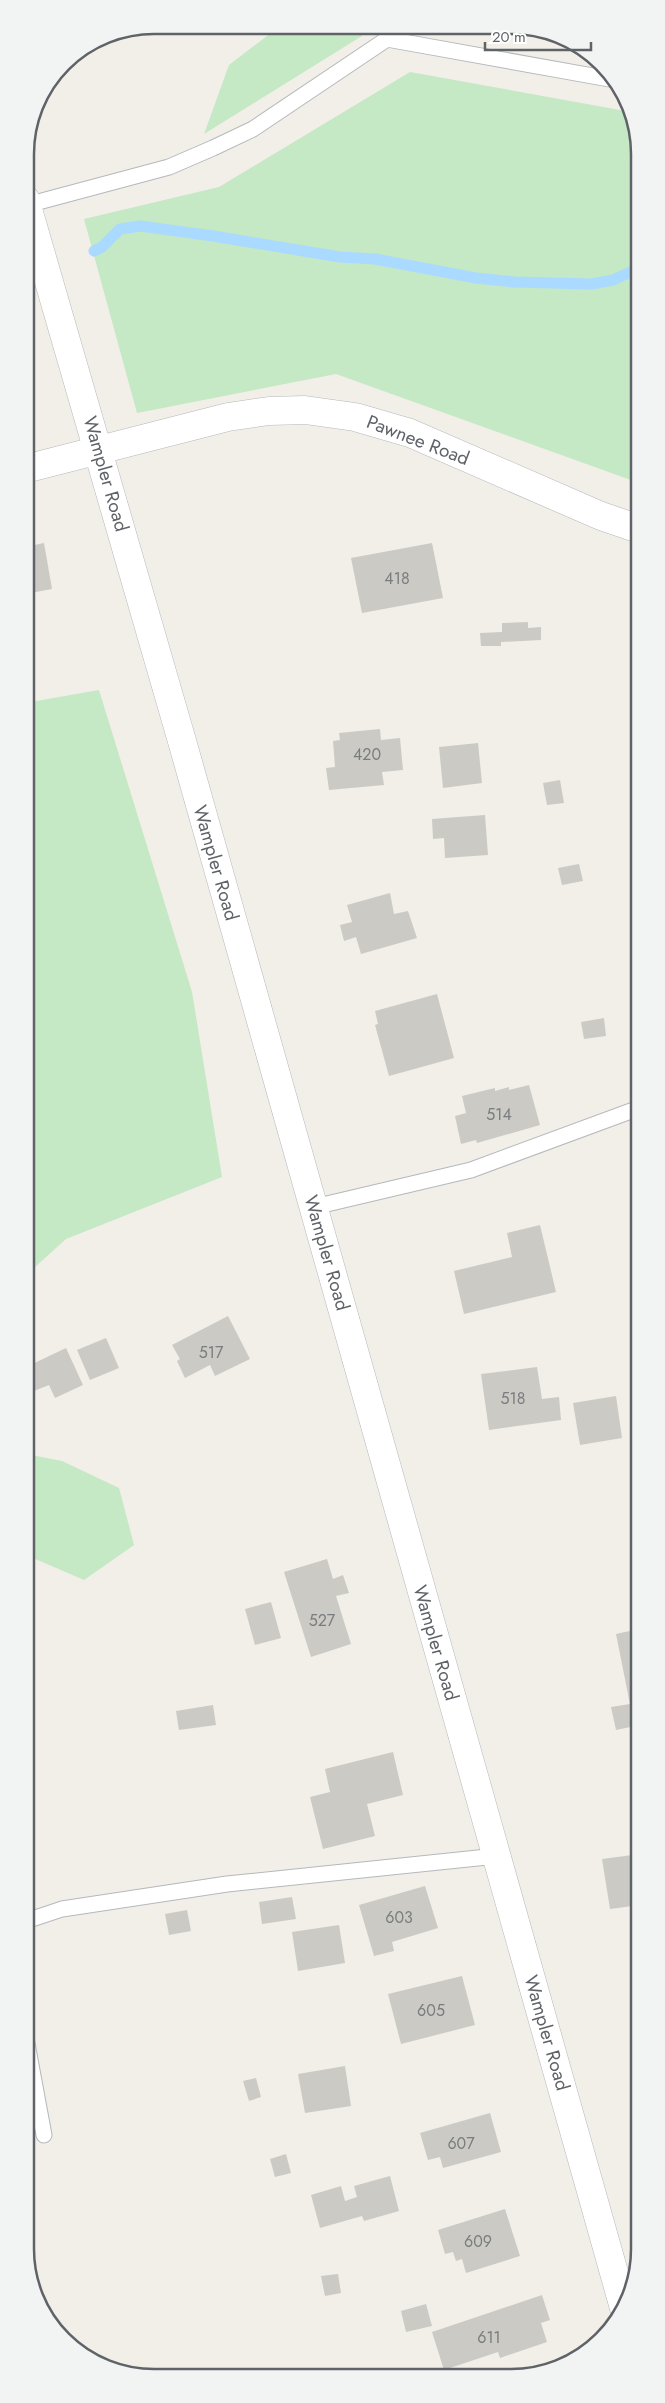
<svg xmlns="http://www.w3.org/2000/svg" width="665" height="2403" viewBox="0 0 665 2403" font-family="Jost,sans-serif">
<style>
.green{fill:#c5e8c5}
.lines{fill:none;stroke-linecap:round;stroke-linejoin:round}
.stream{stroke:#aadaff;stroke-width:11}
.building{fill:#cccac5}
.service-casing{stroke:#b5b8bc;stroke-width:17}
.minor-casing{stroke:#b5b8bc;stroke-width:29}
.service{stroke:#fff;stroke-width:15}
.minor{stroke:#fff;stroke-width:28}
.labels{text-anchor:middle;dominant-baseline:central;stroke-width:4.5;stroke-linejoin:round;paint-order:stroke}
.number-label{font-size:16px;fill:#7a7d7f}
.street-label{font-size:19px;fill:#5f6368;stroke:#fff}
.rim{fill:none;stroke:#5f6368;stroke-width:2.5}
</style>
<rect width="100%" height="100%" fill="#f1efe8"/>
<!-- green -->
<g class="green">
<polygon points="280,26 378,26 204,134 229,65"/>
<polygon points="410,72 631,112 639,136 639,483 336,374 137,413 84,219 219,187"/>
<polygon points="99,690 192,992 222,1177 66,1239 26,1275 25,703"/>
<polygon points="26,1454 62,1461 119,1488 134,1545 84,1580 26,1555"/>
</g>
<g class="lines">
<!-- stream -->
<polyline class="stream" points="94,251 102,247 120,229 140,226 213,236 340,257 375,259 476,278 514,282 592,284 613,280 639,268"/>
</g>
<!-- building -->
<g class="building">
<polygon points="123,31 82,53 81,50 104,35"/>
<polygon points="44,543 52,589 25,594 25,547"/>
<polygon points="432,543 443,598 362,613 351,558"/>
<polygon points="528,622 528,628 541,627 541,640 501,642 501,646 481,646 480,633 502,632 502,623"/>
<polygon points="380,729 381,740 400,738 403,770 382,772 384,785 329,790 326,768 335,767 333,741 340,740 339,733"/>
<polygon points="478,743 482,783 443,788 439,747"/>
<polygon points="560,780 564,803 547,805 543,783"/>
<polygon points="485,815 488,855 445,858 444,838 433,839 432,819"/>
<polygon points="579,864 583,881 562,885 558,868"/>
<polygon points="390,893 394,914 408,911 417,938 361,954 356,937 344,941 340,925 352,922 347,905"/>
<polygon points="437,994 454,1058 389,1076 375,1025 378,1024 375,1011"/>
<polygon points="604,1018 606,1036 584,1039 581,1022"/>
<polygon points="529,1085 540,1125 477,1143 476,1140 461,1144 455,1116 466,1113 462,1096 495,1088 495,1091 509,1087 509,1090"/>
<polygon points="540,1225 556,1292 464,1314 454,1271 512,1257 507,1233"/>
<polygon points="228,1316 250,1359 215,1376 210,1365 185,1378 177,1361 180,1359 172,1345"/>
<polygon points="106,1338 119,1368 90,1380 77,1350"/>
<polygon points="66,1348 83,1385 55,1398 49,1385 34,1391 26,1367"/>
<polygon points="537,1367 542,1399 559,1397 561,1420 489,1430 481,1374"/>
<polygon points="616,1396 622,1438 580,1445 573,1403"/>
<polygon points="327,1559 333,1579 343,1575 349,1593 336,1596 351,1644 311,1657 284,1572"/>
<polygon points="271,1602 281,1638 255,1645 245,1609"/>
<polygon points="639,1629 640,1725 616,1730 611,1707 630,1704 616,1634"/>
<polygon points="213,1705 216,1725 179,1730 176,1711"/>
<polygon points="393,1752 403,1795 367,1804 375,1836 323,1849 310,1797 330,1792 325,1769"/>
<polygon points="640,1854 640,1905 610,1909 602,1859"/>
<polygon points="425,1886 438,1928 392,1942 394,1951 374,1956 359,1905"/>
<polygon points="292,1897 296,1919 262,1924 259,1902"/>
<polygon points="187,1910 191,1931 169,1935 165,1914"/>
<polygon points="339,1925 345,1963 298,1971 292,1932"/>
<polygon points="462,1976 475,2025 401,2044 388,1994"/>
<polygon points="345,2066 351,2106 305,2113 298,2074"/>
<polygon points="256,2078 261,2097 249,2101 243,2081"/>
<polygon points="490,2113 501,2152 443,2168 440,2157 428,2160 420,2133"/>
<polygon points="286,2154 291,2173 275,2177 270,2159"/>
<polygon points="390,2176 399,2211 364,2221 362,2216 320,2228 311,2195 341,2186 345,2201 357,2197 354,2186"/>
<polygon points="505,2209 520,2256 466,2273 462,2259 456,2261 453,2252 445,2254 438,2230"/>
<polygon points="338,2274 341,2293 325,2296 321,2276"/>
<polygon points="542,2295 550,2320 541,2323 547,2342 500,2358 498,2352 444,2370 432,2332"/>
<polygon points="426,2304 432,2326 406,2332 401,2311"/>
</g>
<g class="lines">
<defs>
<g id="service">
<polyline points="387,39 405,27"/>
<polyline points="27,205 169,167 213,148 253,129 387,39 615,80"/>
<polyline points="314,1207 471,1170 639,1108"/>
<polyline points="26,1921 62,1909 227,1884 497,1856"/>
<polyline points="26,2038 44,2135"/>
</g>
<g id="minor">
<polyline points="25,199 182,741 624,2308"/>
<polyline points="25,469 228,417 269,411 305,410 355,417 410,433 601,516 639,529"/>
</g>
</defs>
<!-- service casing -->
<use href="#service" class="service-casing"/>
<!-- minor casing -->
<use href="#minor" class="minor-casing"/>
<!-- service -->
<use href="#service" class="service"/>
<!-- minor -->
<use href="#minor" class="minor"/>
</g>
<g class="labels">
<!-- number labels -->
<g class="number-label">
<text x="397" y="578">418</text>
<text x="367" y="754">420</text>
<text x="499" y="1114">514</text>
<text x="211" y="1352">517</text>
<text x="513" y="1398">518</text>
<text x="322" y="1620">527</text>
<text x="399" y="1917">603</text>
<text x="431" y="2010">605</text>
<text x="461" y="2143">607</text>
<text x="478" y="2241">609</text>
<text x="489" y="2337">611</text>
</g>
<!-- street labels -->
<g class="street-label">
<text transform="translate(418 440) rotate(21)">Pawnee Road</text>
<text transform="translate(106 474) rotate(74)">Wampler Road</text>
<text transform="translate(216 863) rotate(74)">Wampler Road</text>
<text transform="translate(327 1253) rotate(74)">Wampler Road</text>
<text transform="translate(436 1643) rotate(74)">Wampler Road</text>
<text transform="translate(547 2033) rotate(74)">Wampler Road</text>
</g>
</g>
<!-- crop -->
<path d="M0 0H665V2403H0ZM154 34H511A120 120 0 0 1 631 154V2249A120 120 0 0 1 511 2369H154A120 120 0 0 1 34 2249V154A120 120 0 0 1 154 34Z" fill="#f2f3f3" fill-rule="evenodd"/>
<path class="rim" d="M154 34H511A120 120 0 0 1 631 154V2249A120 120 0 0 1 511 2369H154A120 120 0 0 1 34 2249V154A120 120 0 0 1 154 34Z"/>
<!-- scale -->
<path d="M485 42v8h106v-8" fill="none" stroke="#5f6368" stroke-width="2.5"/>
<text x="492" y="42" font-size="15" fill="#5f6368" stroke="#ffffff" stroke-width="4" paint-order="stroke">20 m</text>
</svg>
